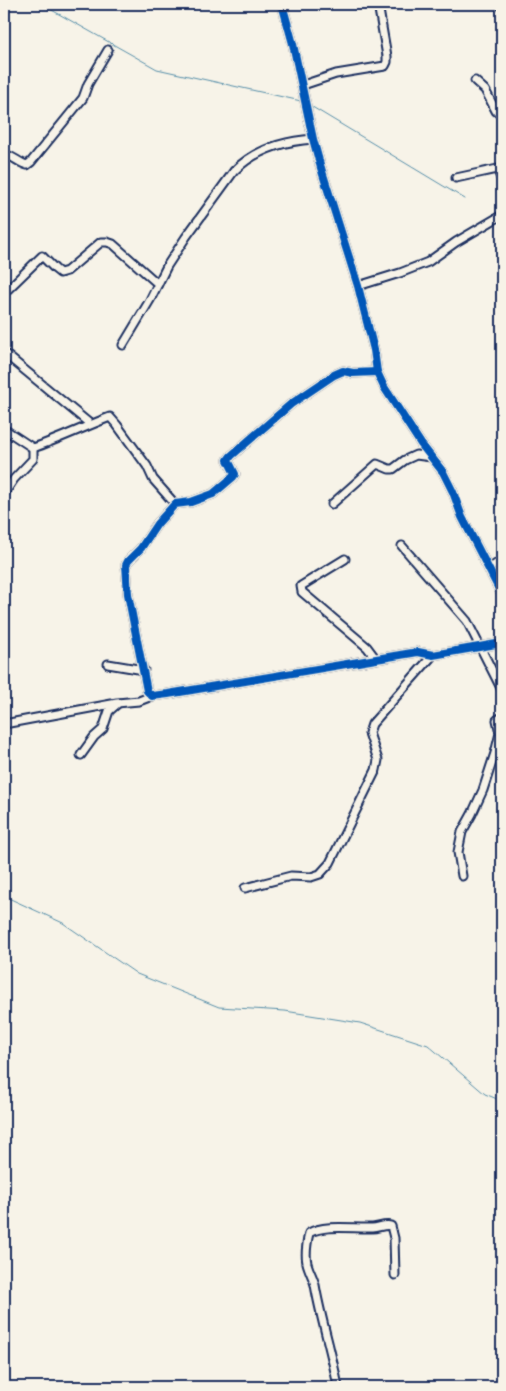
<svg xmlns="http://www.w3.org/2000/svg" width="506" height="1391" viewBox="0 0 506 1391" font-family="Dekko,sans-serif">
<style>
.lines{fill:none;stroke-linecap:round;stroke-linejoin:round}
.stream{stroke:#568ea9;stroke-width:1}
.minor-casing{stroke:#1b2f5e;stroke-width:11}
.minor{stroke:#f7f3e8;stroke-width:7}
.cycleway-casing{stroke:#f7f3e8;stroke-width:11}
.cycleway{stroke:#0057b8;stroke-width:8}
</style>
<rect width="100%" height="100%" fill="#f7f3e8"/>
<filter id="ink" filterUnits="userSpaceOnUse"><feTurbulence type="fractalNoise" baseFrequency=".02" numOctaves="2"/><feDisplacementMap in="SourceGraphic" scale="10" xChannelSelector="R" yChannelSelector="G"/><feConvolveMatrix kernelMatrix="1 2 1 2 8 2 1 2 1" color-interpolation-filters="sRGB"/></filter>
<g filter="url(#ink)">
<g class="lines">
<!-- stream -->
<g class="stream">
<polyline points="41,4 157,69 301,101"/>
<polyline points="309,105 465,199"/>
<polyline points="4,896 63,923 137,974 219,1007 285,1011 360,1023 428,1045 485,1094 502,1101"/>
</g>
<defs>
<g id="minor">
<polyline points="282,4 293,44 313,139 321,168 358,286 374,350 377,372 384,387 421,444 443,472 453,492 462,517 502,595"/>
<polyline points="501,4 502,7"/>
<polyline points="475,81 485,90 496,111 502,116"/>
<polyline points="303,85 336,74 385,66 387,62 387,56 378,4"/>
<path d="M4 154C13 156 19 163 27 165L31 162 83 98 88 84 108 50"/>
<polyline points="498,170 502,181"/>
<polyline points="456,178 502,168"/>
<polyline points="358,286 400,273 428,262 456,242 502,215"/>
<polyline points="4,293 42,256 55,269 60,273 67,271 101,242 107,242 113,244 158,284"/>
<path d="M123 345 150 300 167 266 186 237 234 171C255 150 284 141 313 139"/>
<polyline points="4,353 90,424"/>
<polyline points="377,372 353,373 343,371 334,375 291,404 231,456 228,460 235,474 233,477 213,494 191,502 175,504 157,524 141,548 128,561 126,565 128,594 147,691 152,696 168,694 418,652 433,655 502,643"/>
<polyline points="4,429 33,448"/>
<path d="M33 448C59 439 84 427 110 417L117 425 147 466 153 479 175 504"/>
<polyline points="4,494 14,479 33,459 33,448"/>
<polyline points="332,504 377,464 389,469 393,469 405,460 416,455 431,457"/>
<polyline points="402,546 467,621 502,690"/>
<polyline points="345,559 301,586 302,592 367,647 376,659"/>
<polyline points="489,569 502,560"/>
<polyline points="108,664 144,670"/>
<polyline points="4,724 117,703 139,701 152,696"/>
<polyline points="81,755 94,737 103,729 109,711 117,704"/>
<polyline points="462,876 458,852 462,832 472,814 483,790 495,753 500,733 497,720 502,717"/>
<polyline points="245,888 291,876 311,877 320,874 330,863 376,770 378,760 369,733 372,724 433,655"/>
<path d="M338 1387C332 1353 321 1320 315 1285 313 1277 309 1271 307 1263 305 1254 307 1242 309 1233 325 1224 354 1229 372 1228 379 1228 384 1224 391 1226L394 1238 395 1275"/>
</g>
</defs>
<!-- minor casing -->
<use href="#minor" class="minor-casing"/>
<!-- minor -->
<use href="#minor" class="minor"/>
<defs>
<g id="cycleway">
<polyline points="282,4 293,44 313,139 321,168 358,286 374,350 377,372 384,387 421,444 443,472 453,492 462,517 502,595"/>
<polyline points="377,372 353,373 343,371 334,375 291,404 231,456 228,460 235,474 233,477 213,494 191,502 175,504 157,524 141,548 128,561 126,565 128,594 147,691 152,696 168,694 418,652 433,655 502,643"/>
</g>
</defs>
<!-- cycleway casing -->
<use href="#cycleway" class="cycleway-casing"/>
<!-- cycleway -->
<use href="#cycleway" class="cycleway"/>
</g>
</g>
<!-- margin -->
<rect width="506" height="1391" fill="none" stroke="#f7f3e8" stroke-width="20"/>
<rect x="10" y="10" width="486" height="1371" fill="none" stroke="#1b2f5e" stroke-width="2" filter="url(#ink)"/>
</svg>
